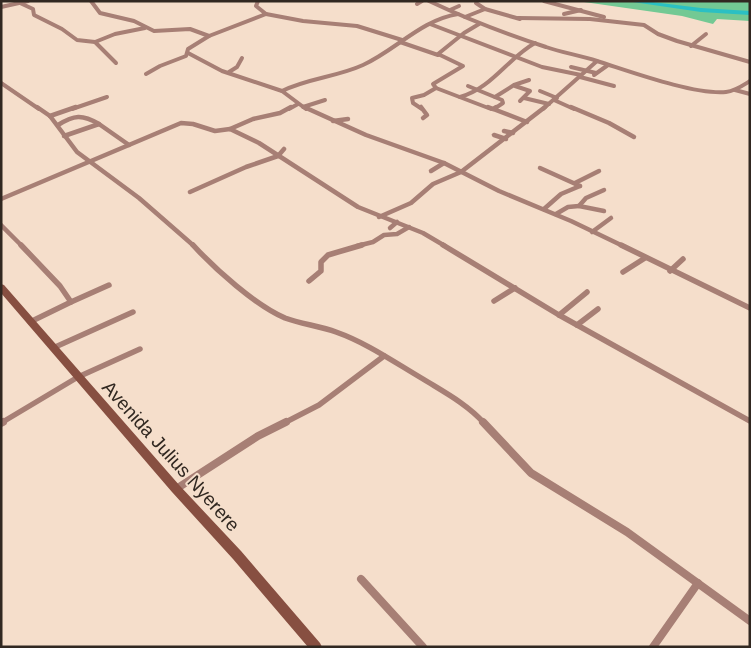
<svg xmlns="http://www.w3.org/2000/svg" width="751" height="648" viewBox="0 0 751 648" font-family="Helvetica,sans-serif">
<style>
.green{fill:#73c994}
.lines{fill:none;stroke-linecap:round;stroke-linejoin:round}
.river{fill:#2bc0c3;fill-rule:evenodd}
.street-far3{stroke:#a77f75;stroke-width:4}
.street-far2{stroke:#a77f75;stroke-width:4.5}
.street-far1{stroke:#a77f75;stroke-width:5.5}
.street{stroke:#a77f75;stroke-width:8}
.secondary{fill:#874f41;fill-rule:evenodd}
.labels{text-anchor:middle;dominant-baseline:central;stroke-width:4;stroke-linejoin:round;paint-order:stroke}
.near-street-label{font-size:19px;fill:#312821;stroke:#f5decb}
</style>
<rect width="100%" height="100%" fill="#f5decb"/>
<!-- green -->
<polygon class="green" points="577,1 750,1 750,21 717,19 713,24 682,16"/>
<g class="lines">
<!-- river -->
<polygon class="river" points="626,1 644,1 701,8 750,11 750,15 701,12"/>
<!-- street-far3 -->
<g class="street-far3">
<polyline points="91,1 100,13 134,21 154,31 190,29 209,36"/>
<path d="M429 1C467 19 506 34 546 47 562 53 580 55 597 61 629 71 694 95 726 92 735 91 742 86 750 81"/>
<polyline points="544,1 604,17"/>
<polyline points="20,3 33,9 34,15 62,29 77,40 95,42"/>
<polyline points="476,3 485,9"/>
<polyline points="417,4 422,1"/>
<polyline points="1,7 28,1"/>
<polyline points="450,10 459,6"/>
<polyline points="266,14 303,21 357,26 402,40"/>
<polyline points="564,14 581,10"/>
<polyline points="465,17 485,9 520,19"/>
<polyline points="518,18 590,19 644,25 658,34 677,41 750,62"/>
<polyline points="430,24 542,67 581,75"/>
<polyline points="400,42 438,55"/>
<polyline points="691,46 706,34"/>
<polyline points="188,53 222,71 282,91"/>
<polyline points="116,63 95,42 115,34 145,28"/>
<polyline points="571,67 596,73"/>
<polyline points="229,72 237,67 242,58"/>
<polyline points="146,74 160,66 186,56 188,49 209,36 266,14 256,6 258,1"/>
<polyline points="594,75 608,65"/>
<polyline points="580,77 614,86"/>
<polyline points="1,83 39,109"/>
<polyline points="468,86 502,100 503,103 494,109"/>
<polyline points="515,86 530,91 520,101"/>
<polyline points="436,88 491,109"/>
<polyline points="735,90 750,94"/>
<polyline points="540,91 557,98"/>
<path d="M460 97C491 89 508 58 535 43"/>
<polyline points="495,97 514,85 529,80"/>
<polyline points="524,98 549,104"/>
<polyline points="554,100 574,109"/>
<polyline points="303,107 325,100"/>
<polyline points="72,109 107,97"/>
<polyline points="289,109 298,104"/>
<path d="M306 109 282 91C308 78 337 77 363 65 396 50 421 20 458 14"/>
<polyline points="422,109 413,103 412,98 424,95 436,88 433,84 463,66 438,54 464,33 479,24"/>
<polyline points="543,109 597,61"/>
</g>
<!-- street-far2 -->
<g class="street-far2">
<polyline points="37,107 50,116 77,152 139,198 194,246"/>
<polyline points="304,107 366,135 444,163 499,191 571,221 623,246"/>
<polyline points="421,107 427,115 423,118"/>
<polyline points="488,107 527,122"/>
<polyline points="571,107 609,123 634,137"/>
<polyline points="493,109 496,107"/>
<polyline points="50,116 76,107"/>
<polyline points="333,121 348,119"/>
<path d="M58 125C74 115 82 114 99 124"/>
<polyline points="230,129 253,119 280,113 291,107"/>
<polyline points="504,131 513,133"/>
<polyline points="494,135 506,139"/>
<polyline points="64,136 99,124 129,145"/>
<polyline points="540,168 580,186"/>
<polyline points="431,171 444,163"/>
<polyline points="575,183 599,171"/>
<polyline points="604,190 586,198 579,206 604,211"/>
<polyline points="190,192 246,167 278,156 284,149"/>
<polyline points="1,199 181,123 193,124 215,131 230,129 259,143 358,207 423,233 445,246"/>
<polyline points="544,209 561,194 580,186"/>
<polyline points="556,214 568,207 579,206"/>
<polyline points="379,217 411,203 433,184 461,172 545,107"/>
<polyline points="1,225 22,246"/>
<polyline points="390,228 397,222"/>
<polyline points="592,232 611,218"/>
<polyline points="357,246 373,242 384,235 397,234 409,227"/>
</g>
<!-- street-far1 -->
<g class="street-far1">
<polyline points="21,245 60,286 71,302 30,322"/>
<path d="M193 245C215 269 255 305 285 318 301 324 320 326 336 332 367 343 394 362 423 379 444 392 467 404 484 423"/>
<polyline points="443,245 559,315 750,421"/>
<polyline points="621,245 750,308"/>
<polyline points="670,271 683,259"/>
<polyline points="623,272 645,258"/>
<polyline points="309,281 321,271 321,262 328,255 362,245"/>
<polyline points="494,301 515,288"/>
<polyline points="71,302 109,285"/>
<polyline points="559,315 587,292"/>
<polyline points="577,325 598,309"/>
<polyline points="53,348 133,312"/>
<polyline points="1,423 78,377 140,349"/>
<polyline points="284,423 319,405 384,356"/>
</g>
<!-- street -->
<g class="street">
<polyline points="483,422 531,473 627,532 750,621"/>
<polyline points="1,423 3,422"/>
<polyline points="176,489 258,436 286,422"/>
<polyline points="361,579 423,647"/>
<polyline points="653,647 698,583"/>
</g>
<!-- secondary -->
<polygon class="secondary" points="1,284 4,285 180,486 241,551 320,643 322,647 308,647 233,559 172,492 1,293"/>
</g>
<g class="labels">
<!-- near-street labels -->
<g class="near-street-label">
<text transform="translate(171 456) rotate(48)">Avenida Julius Nyerere</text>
</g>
</g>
<!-- border -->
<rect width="751" height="648" fill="none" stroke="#312821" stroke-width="5"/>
</svg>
